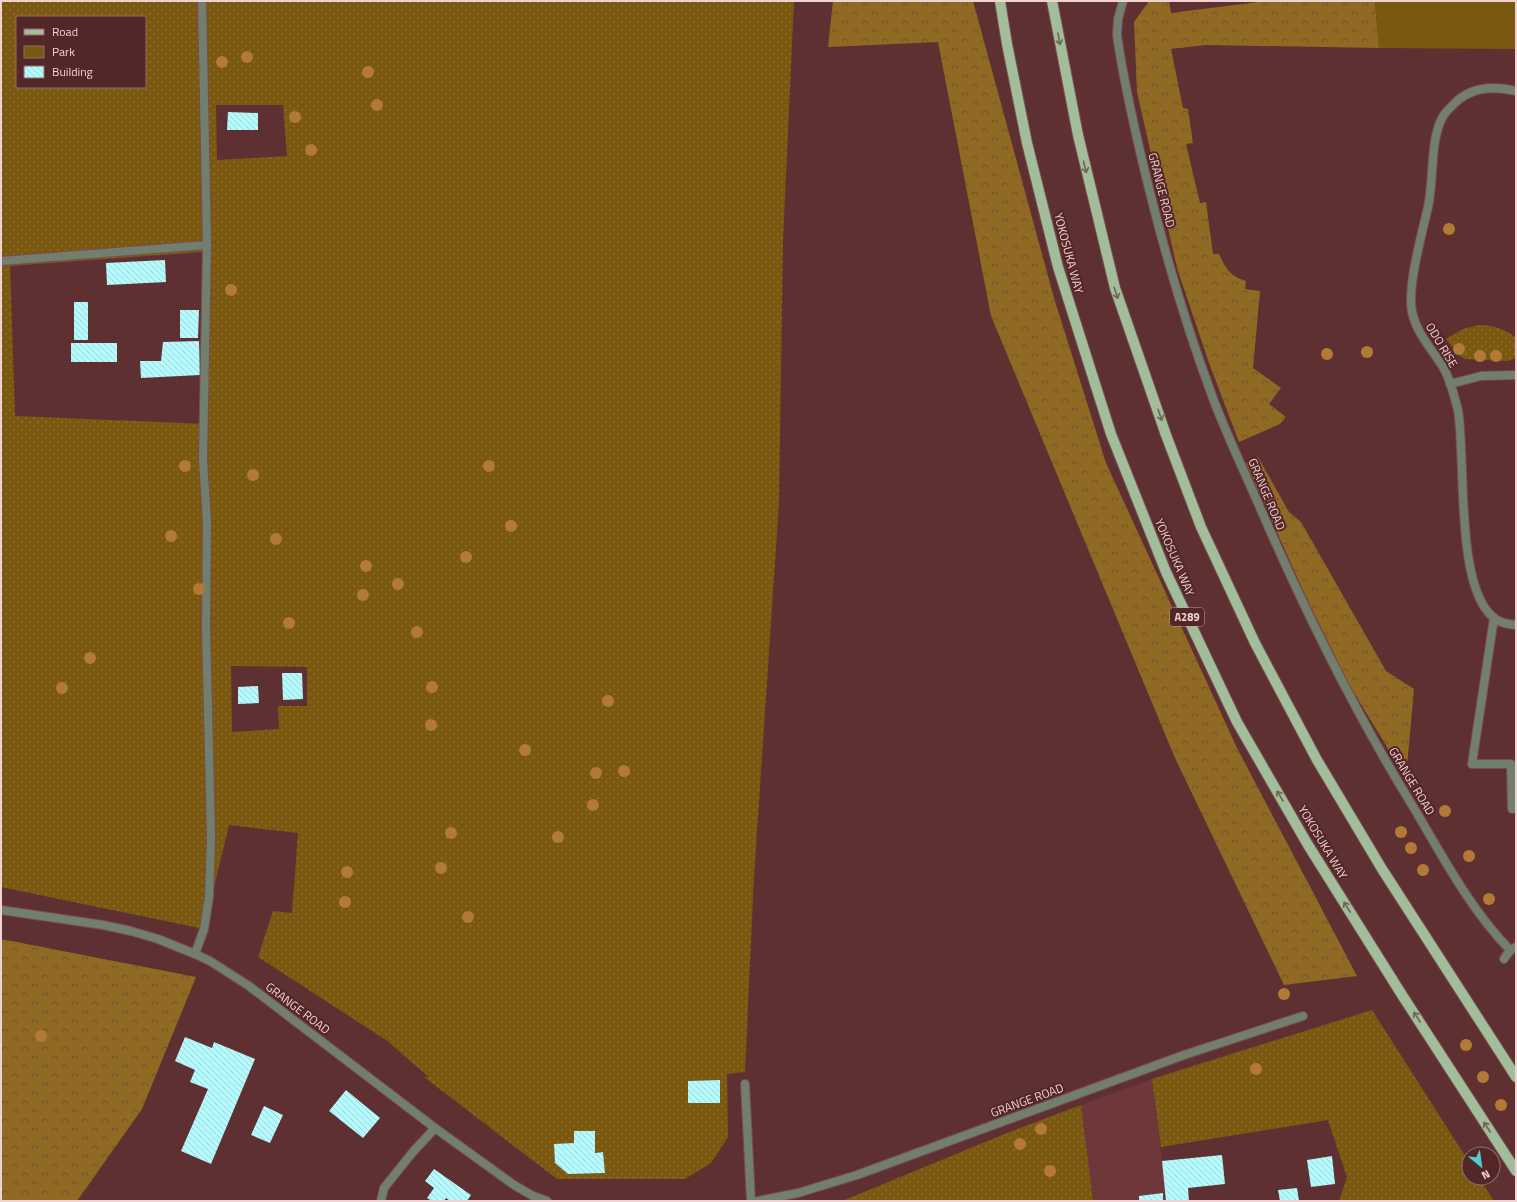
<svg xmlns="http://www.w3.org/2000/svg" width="1517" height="1202" viewBox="0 0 1517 1202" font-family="'Titillium Web',sans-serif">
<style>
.built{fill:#6e3739}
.grass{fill:url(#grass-dots);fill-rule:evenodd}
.forest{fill:url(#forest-crowns)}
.park{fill:#7b5810}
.building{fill:url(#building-back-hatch)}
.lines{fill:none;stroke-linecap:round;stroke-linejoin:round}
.lane-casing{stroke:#794d4f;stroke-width:10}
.street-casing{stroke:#794d4f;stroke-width:10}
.primary-casing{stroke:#794d4f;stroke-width:12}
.lane{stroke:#727f6e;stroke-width:8}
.street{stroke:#727f6e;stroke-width:8}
.primary{stroke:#a1bd9a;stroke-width:10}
.tree{fill:#b37a35}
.oneway{stroke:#726256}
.labels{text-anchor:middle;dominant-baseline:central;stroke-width:4;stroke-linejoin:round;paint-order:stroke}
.shield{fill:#532628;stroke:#c29e9f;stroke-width:1}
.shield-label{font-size:11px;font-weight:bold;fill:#f1d2d2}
.street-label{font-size:12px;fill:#f1d2d2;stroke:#532628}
</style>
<defs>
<pattern id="grass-dots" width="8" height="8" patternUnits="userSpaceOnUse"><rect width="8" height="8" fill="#7b5810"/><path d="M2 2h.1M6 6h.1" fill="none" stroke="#8e6f32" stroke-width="1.8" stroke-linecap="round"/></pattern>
<pattern id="forest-crowns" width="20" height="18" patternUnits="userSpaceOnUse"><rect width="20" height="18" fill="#906923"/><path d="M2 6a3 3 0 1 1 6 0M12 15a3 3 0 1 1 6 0" fill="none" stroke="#705630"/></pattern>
<pattern id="building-back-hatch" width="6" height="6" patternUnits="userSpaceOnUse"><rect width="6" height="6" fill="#b5fafc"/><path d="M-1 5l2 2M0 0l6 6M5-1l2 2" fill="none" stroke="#9fd5d6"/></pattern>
</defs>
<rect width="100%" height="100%" fill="#5f3032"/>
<!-- built -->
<polygon class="built" points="1152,1079 1167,1201 1092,1201 1081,1105"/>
<!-- grass -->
<g class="grass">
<path d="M1 1H794L783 241 779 502 754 876 745 1072 727 1074 728 1137 711 1163 685 1179H557L424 1077H429L386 1040 258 957 273 911 292 913 298 833 229 825 204 929 1 887ZM17 17H145V87H17ZM283 105 287 156 217 160 216 105ZM202 252 206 424 15 416 10 266ZM231 666 307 667V706H278L279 729 232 732ZM720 1080V1103H689L688 1081ZM574 1131H594L595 1153 603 1152 605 1173 568 1174 555 1163 554 1145 574 1143Z"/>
<path d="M1479 325C1494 325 1505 329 1516 338V358L1508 361 1465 359 1459 355 1446 339 1463 329Z"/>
<polygon points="1372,1010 1469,1162 1469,1178 1479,1178 1494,1201 1339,1201 1347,1177 1328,1120 1161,1147 1152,1079"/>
<polygon points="1081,1105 1093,1201 842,1201 1007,1133"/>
</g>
<!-- forest -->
<g class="forest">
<polygon points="833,1 973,1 1054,298 1106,463 1237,748 1357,976 1284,985 1175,758 991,316 938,42 828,47"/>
<path d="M1149 1H1169L1171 13 1266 1H1375L1379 48 1206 45 1171 49 1183 108 1188 109 1193 143 1186 144 1200 203 1206 202 1213 254H1219C1226 269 1230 276 1246 281L1245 289 1260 291 1253 368 1281 388 1269 404 1286 417 1280 424 1239 442 1209 363 1177 268 1137 92 1134 22Z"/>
<polygon points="1258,457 1289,512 1301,522 1386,671 1414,689 1406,778 1348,683 1306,597 1246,463"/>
<polygon points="1,939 196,977 142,1109 77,1201 1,1201"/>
</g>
<!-- park -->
<polygon class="park" points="1375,1 1516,1 1516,49 1379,48"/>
<!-- building -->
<g class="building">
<polygon points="228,112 258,113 258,130 227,130"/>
<polygon points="165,260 166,282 107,285 106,263"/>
<rect x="74" y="302" width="14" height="38"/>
<polygon points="180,310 199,310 198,338 180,338"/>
<polygon points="199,341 200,375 141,378 140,361 161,361 163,342"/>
<rect x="71" y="343" width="46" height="19"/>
<polygon points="282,673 302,673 303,699 283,700"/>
<polygon points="258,686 259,703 238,704 238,687"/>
<polygon points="185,1037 212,1048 214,1042 255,1059 211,1164 181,1151 208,1089 190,1082 195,1070 175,1061"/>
<polygon points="720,1080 720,1103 688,1103 688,1081"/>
<polygon points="346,1090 380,1118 363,1138 329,1111"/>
<polygon points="264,1106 283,1115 270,1143 251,1135"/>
<polygon points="574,1131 595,1131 595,1153 603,1152 605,1173 568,1174 555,1163 554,1144 574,1143"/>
<polygon points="1222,1155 1225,1184 1188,1188 1189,1201 1166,1201 1162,1161"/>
<polygon points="1332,1156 1335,1184 1311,1187 1307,1160"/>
<polygon points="434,1169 471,1195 467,1201 450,1201 446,1198 444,1201 432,1201 427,1198 434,1188 425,1181"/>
<polygon points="1297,1188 1299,1201 1280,1201 1278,1190"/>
<polygon points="1163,1193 1163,1201 1139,1201 1139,1196"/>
</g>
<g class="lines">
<defs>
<g id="lane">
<polyline points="1,261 207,245"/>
<polyline points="1450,384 1481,376 1516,375"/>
<polyline points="1494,618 1472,764 1511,764 1512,809"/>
<polyline points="195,954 204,929 209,897 211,838 206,627 207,522 203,459 207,245 202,1"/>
<polyline points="381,1201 384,1188 412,1153 435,1128"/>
</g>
<g id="street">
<path d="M1123 1 1118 19 1117 35C1123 78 1133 122 1143 164 1162 244 1185 324 1214 401 1227 435 1243 469 1258 503 1302 605 1351 705 1409 800 1440 851 1468 907 1510 950"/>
<path d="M1516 91C1495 86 1473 86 1456 102 1451 107 1445 112 1442 118 1430 141 1434 180 1428 207 1422 234 1407 286 1412 312 1417 334 1431 348 1443 367 1451 380 1454 396 1458 410 1466 458 1455 586 1493 617 1499 623 1508 624 1516 625"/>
<polyline points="1,910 103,925 131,931 158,939 195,954 210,961 249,986 435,1128 514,1185 533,1196 547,1201"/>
<path d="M1510 950 1504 959C1507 954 1510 949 1516 947"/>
<polyline points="745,1084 751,1201"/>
<polyline points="758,1201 798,1193 857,1175 1184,1055 1303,1016"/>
</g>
<g id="primary">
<polyline points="1000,1 1007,44 1027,143 1058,267 1111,434 1166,572 1237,722 1308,845 1402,995 1516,1171"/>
<polyline points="1052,1 1078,135 1115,288 1166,435 1201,527 1255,643 1317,760 1382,869 1516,1077"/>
</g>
</defs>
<!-- lane casing -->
<use href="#lane" class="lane-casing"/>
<!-- street casing -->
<use href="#street" class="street-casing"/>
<!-- primary casing -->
<use href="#primary" class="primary-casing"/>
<!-- lane -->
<use href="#lane" class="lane"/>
<!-- street -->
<use href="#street" class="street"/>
<!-- primary -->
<use href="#primary" class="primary"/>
</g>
<!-- trees -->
<g class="tree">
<circle cx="247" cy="57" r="6"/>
<circle cx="222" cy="62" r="6"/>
<circle cx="368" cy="72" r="6"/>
<circle cx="377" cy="105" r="6"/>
<circle cx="295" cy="117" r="6"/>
<circle cx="311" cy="150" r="6"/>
<circle cx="1449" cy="229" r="6"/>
<circle cx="231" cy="290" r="6"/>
<circle cx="1459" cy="349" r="6"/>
<circle cx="1367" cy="352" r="6"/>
<circle cx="1327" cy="354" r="6"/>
<circle cx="1480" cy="356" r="6"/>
<circle cx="1496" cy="356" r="6"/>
<circle cx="185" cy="466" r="6"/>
<circle cx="489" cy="466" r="6"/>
<circle cx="253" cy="475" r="6"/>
<circle cx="511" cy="526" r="6"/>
<circle cx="171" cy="536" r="6"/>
<circle cx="276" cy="539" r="6"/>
<circle cx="466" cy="557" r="6"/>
<circle cx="366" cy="566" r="6"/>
<circle cx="398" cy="584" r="6"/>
<circle cx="199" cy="589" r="6"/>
<circle cx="363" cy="595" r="6"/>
<circle cx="289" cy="623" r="6"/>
<circle cx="417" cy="632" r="6"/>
<circle cx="90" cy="658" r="6"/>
<circle cx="432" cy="687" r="6"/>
<circle cx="62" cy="688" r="6"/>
<circle cx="608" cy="701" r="6"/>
<circle cx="431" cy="725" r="6"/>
<circle cx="525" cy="750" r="6"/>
<circle cx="624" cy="771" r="6"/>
<circle cx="596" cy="773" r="6"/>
<circle cx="593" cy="805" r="6"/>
<circle cx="1445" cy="811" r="6"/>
<circle cx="1401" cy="832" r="6"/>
<circle cx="451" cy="833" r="6"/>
<circle cx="558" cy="837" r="6"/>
<circle cx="1411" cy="848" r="6"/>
<circle cx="1469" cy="856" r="6"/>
<circle cx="441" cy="868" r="6"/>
<circle cx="1423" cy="870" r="6"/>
<circle cx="347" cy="872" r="6"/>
<circle cx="1489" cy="899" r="6"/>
<circle cx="345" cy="902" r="6"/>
<circle cx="468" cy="917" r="6"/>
<circle cx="1284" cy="994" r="6"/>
<circle cx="41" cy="1036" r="6"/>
<circle cx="1466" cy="1045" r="6"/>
<circle cx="1256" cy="1069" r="6"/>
<circle cx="1483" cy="1077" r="6"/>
<circle cx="1501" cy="1105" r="6"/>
<circle cx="1041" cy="1129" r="6"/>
<circle cx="1020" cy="1144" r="6"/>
<circle cx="1050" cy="1171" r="6"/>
</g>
<!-- one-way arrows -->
<defs><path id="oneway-shaft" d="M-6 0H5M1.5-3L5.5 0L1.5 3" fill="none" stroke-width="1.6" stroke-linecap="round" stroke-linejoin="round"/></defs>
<g class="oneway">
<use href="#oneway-shaft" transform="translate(1059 39) rotate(79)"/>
<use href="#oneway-shaft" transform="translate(1085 167) rotate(76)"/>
<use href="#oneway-shaft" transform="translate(1116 293) rotate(72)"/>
<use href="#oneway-shaft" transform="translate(1160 415) rotate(71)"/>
<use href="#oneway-shaft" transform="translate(1280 796) rotate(-120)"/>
<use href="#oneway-shaft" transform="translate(1347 907) rotate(-122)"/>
<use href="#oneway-shaft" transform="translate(1417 1017) rotate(-123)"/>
<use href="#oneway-shaft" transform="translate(1487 1127) rotate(-123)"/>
</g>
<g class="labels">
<!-- shield labels -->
<rect class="shield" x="1170" y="608" width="34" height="18" rx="3"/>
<g class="shield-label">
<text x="1187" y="617">A289</text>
</g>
<!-- street labels -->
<g class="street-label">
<text transform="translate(1162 190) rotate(76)">GRANGE ROAD</text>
<text transform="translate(1069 253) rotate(75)">YOKOSUKA WAY</text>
<text transform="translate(1442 345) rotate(59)">ODO RISE</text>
<text transform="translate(1267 494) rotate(67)">GRANGE ROAD</text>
<text transform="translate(1175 557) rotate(67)">YOKOSUKA WAY</text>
<text transform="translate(1412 781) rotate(59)">GRANGE ROAD</text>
<text transform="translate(1323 842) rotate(59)">YOKOSUKA WAY</text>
<text transform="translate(298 1008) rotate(37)">GRANGE ROAD</text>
<text transform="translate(1027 1100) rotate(-20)">GRANGE ROAD</text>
</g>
</g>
<!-- border -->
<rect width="1517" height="1202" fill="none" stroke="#f1d2d2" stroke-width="4"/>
<!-- legend -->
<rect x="16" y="16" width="130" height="72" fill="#532628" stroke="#926b6c"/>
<rect x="24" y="29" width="20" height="6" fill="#a1bd9a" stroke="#926b6c"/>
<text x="52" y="36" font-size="12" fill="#f1d2d2">Road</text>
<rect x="24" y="46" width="20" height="12" fill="#7b5810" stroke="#926b6c"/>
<text x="52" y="56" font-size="12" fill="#f1d2d2">Park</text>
<rect x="24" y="66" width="20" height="12" fill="url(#building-back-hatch)" stroke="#926b6c"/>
<text x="52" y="76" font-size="12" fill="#f1d2d2">Building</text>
<!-- north arrow -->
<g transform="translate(1481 1166) rotate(151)"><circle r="19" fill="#532628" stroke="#926b6c"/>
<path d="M0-3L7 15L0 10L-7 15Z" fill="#51ccd1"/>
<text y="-6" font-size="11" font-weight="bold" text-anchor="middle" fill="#f1d2d2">N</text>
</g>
</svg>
